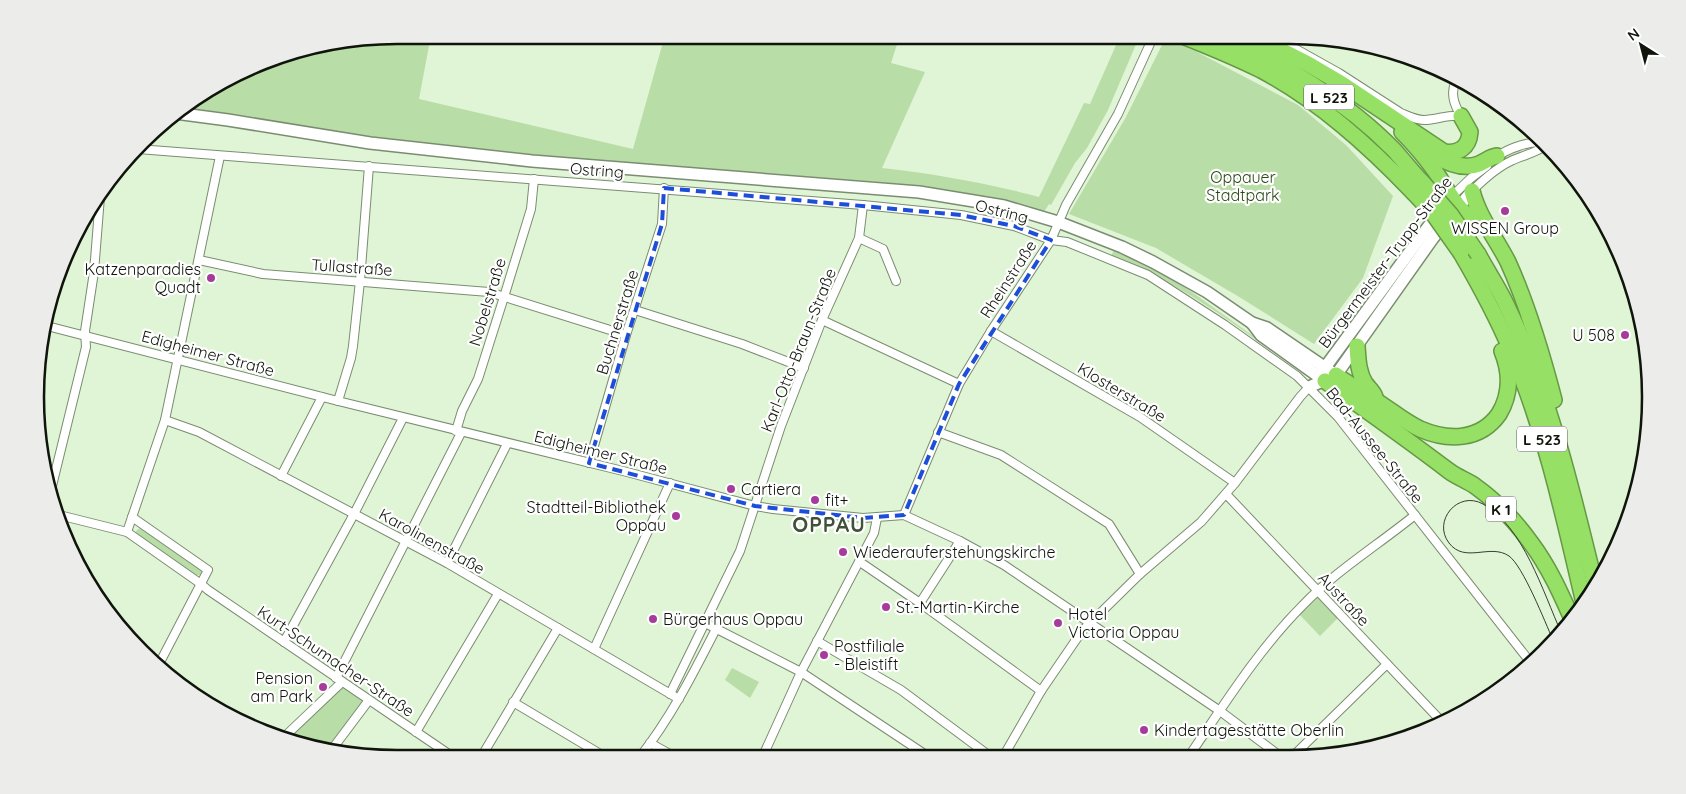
<svg xmlns="http://www.w3.org/2000/svg" width="1686" height="794" viewBox="0 0 1686 794" font-family="Quicksand,sans-serif">
<style>
.green{fill:#b9dda6}
.lines{fill:none;stroke-linecap:round;stroke-linejoin:round}
.street-casing{stroke:#7b8d71;stroke-width:10}
.secondary-casing{stroke:#7b8d71;stroke-width:14}
.highway-casing{stroke:#669946;stroke-width:18}
.street{stroke:#fff;stroke-width:8}
.secondary{stroke:#fff;stroke-width:11}
.highway{stroke:#95e065;stroke-width:15}
.tram{stroke:#353e30;stroke-width:1}
.highway-bridge-casing{stroke:#669946;stroke-width:18;stroke-linecap:butt}
.highway-bridge{stroke:#95e065;stroke-width:15}
.marked{fill:none;stroke:#1d4ed8;stroke-width:4;stroke-dasharray:10 6;stroke-linejoin:round}
.poi-dot{fill:#a73b9b;stroke:#fff;stroke-width:2}
.labels{text-anchor:middle;dominant-baseline:central;stroke-width:4.5;stroke-linejoin:round;paint-order:stroke}
.shield{fill:#fff;stroke:#575b54;stroke-width:1}
.shield-label{font-size:15px;font-weight:bold;fill:#0f150b}
.street-label{font-size:16px;fill:#0f150b;stroke:#fff}
.park-label{font-size:16px;fill:#2c4a17;stroke:#fff}
.poi-label{font-size:16px;fill:#0f150b;stroke:#fff;text-anchor:start}
.district-label{font-size:21px;font-weight:bold;letter-spacing:1px;fill:#415138;stroke:#fff}
.rim{fill:none;stroke:#0f150b;stroke-width:2.5}
</style>
<rect width="100%" height="100%" fill="#e0f4d6"/>
<!-- green -->
<g class="green">
<path d="M397 35H431L419 99 633 149 665 35H900L891 63 925 72 882 168C935 174 987 183 1039 197L1084 103 1090 104 1117 43 1090 35H1140L1108 110 1087 148 1075 163 1051 205 1049 204 1044 212 997 199 917 186 879 182 509 154 392 140 182 108 216 83 280 54Z"/>
<polygon points="1165,39 1195,51 1298,105 1346,145 1393,196 1363,278 1314,344 1241,298 1156,248 1069,214 1126,117"/>
<path d="M1520 151 1521 154 1460 200 1456 196C1476 177 1494 161 1520 151Z"/>
<path d="M1114 250 1172 279 1196 295 1298 368 1297 369C1237 326 1180 282 1111 256Z"/>
<polygon points="140,528 201,569 202,572 200,575 196,575 136,534 136,531"/>
<polygon points="1317,595 1338,618 1320,636 1299,614"/>
<polygon points="732,668 759,682 750,698 725,680"/>
<polygon points="342,686 366,701 327,752 285,739"/>
</g>
<g class="lines">
<defs>
<g id="street">
<path d="M1271 35 1339 73 1401 113C1408 116 1416 120 1424 120 1437 120 1448 114 1461 116"/>
<path d="M1457 78C1450 92 1453 103 1461 116"/>
<polyline points="138,149 863,205 961,215 1014,226 1051,240 1067,242 1148,275 1225,325 1297,376 1338,417 1531,663"/>
<path d="M1495 158C1508 148 1531 140 1547 143"/>
<path d="M1472 191C1484 179 1496 168 1511 161 1523 155 1537 153 1548 144"/>
<polyline points="1451,197 1471,178 1487,166"/>
<polyline points="859,238 883,249 896,281"/>
<polyline points="199,260 263,274 489,292 626,335"/>
<polyline points="635,310 742,344 804,368"/>
<polyline points="822,320 959,384"/>
<polyline points="43,325 338,401 623,471 755,506 773,509 863,518 904,515 960,541 1004,565 1220,711 1280,756"/>
<polyline points="991,331 1140,417 1235,483"/>
<polyline points="338,401 351,358 353,346 360,281 369,166"/>
<polyline points="165,420 199,432 447,563 679,699"/>
<polyline points="456,431 462,411 478,379 504,297 531,209 534,179"/>
<polyline points="938,432 1001,455 1109,524 1140,574"/>
<polyline points="589,463 626,335 662,224 664,188"/>
<polyline points="281,476 322,397"/>
<polyline points="50,494 86,347 85,331 94,272 100,197"/>
<polyline points="1226,494 1443,723"/>
<polyline points="55,514 127,532 201,584 208,590 456,759"/>
<polyline points="904,515 959,384 991,331 1051,240 1066,205 1118,114 1154,35"/>
<polyline points="132,517 208,570 157,668"/>
<polyline points="127,532 165,420 220,156"/>
<polyline points="860,562 920,603 1041,691"/>
<polyline points="447,563 507,444"/>
<polyline points="920,603 960,541"/>
<polyline points="705,623 801,672 929,757"/>
<polyline points="817,641 901,690 991,757"/>
<polyline points="284,642 354,514 403,418"/>
<polyline points="594,649 670,483"/>
<polyline points="336,678 461,433"/>
<polyline points="670,694 740,551 781,426 822,320 859,238 863,205"/>
<polyline points="513,702 607,758"/>
<polyline points="416,732 498,594"/>
<polyline points="282,739 342,682"/>
<polyline points="650,743 677,758"/>
<polyline points="330,752 369,700"/>
<path d="M1189 756C1224 705 1258 650 1303 605 1336 571 1378 545 1415 515"/>
<polyline points="1293,756 1387,664"/>
<polyline points="1003,757 1041,691 1082,631 1140,574 1201,522 1235,483 1300,397 1309,387"/>
<path d="M639 758C670 719 693 674 716 629"/>
<polyline points="762,758 801,672 874,533 877,518"/>
<polyline points="480,759 558,628"/>
</g>
<g id="secondary">
<polyline points="175,113 228,120 370,143 532,161 919,192 1004,206 1058,222 1122,247 1153,262 1207,292 1252,323 1267,328 1336,375"/>
<polyline points="1252,323 1261,335 1325,381"/>
<polyline points="1321,373 1439,212"/>
<polyline points="1309,387 1336,375 1433,238 1472,191"/>
</g>
<g id="highway">
<path d="M1180 35C1208 46 1235 57 1261 70 1319 101 1368 145 1413 192"/>
<path d="M1219 35C1281 61 1347 102 1394 150 1404 161 1412 172 1422 182"/>
<path d="M1251 35 1308 64 1342 84 1444 152C1458 154 1469 148 1470 132L1461 116"/>
<path d="M1402 132C1414 144 1425 157 1435 171 1450 193 1458 216 1486 226"/>
<path d="M1434 155C1447 163 1464 170 1479 164 1486 161 1490 157 1497 156"/>
<path d="M1472 191C1479 218 1496 238 1508 262 1528 306 1542 354 1554 400"/>
<path d="M1461 253C1479 284 1496 315 1510 348 1545 429 1564 517 1584 603"/>
<path d="M1478 254C1487 271 1498 287 1506 304 1549 393 1572 490 1595 585"/>
<path d="M1357 346C1358 359 1358 372 1365 383 1368 388 1373 391 1375 397"/>
<path d="M1336 375C1350 385 1364 393 1378 402 1392 411 1405 422 1420 429 1448 441 1480 441 1499 414 1511 394 1511 373 1502 351"/>
<path d="M1325 381C1366 410 1408 440 1449 471 1457 477 1466 480 1475 486 1496 501 1516 522 1531 543 1549 567 1561 594 1573 621"/>
</g>
</defs>
<!-- street casing -->
<use href="#street" class="street-casing"/>
<!-- secondary casing -->
<use href="#secondary" class="secondary-casing"/>
<!-- highway casing -->
<use href="#highway" class="highway-casing"/>
<!-- street -->
<use href="#street" class="street"/>
<!-- secondary -->
<use href="#secondary" class="secondary"/>
<!-- highway -->
<use href="#highway" class="highway"/>
<!-- tram -->
<path class="tram" d="M1553 640C1545 622 1523 566 1509 556 1490 543 1465 564 1449 543 1432 521 1458 490 1483 504 1523 526 1543 592 1561 632"/>
<defs>
<g id="highway-bridge">
<polyline points="1422,182 1451,215 1478,254"/>
<polyline points="1413,192 1432,212 1461,253"/>
</g>
</defs>
<!-- highway-bridge casing -->
<use href="#highway-bridge" class="highway-bridge-casing"/>
<!-- highway-bridge -->
<use href="#highway-bridge" class="highway-bridge"/>
</g>
<!-- marked area -->
<path class="marked" d="M664 188 961 215 1014 226 1051 240 959 384 904 515 863 518 755 506 589 463 662 224Z"/>
<!-- markers -->
<g class="poi-dot">
<circle cx="1505" cy="211" r="5"/>
<circle cx="211" cy="278" r="5"/>
<circle cx="1625" cy="335" r="5"/>
<circle cx="731" cy="489" r="5"/>
<circle cx="815" cy="500" r="5"/>
<circle cx="676" cy="516" r="5"/>
<circle cx="843" cy="552" r="5"/>
<circle cx="886" cy="607" r="5"/>
<circle cx="653" cy="619" r="5"/>
<circle cx="1058" cy="623" r="5"/>
<circle cx="824" cy="655" r="5"/>
<circle cx="323" cy="687" r="5"/>
<circle cx="1144" cy="730" r="5"/>
</g>
<g class="labels">
<!-- shield labels -->
<g class="shield">
<rect x="1304" y="84.5" width="50" height="25" rx="4"/>
<rect x="1517" y="426.5" width="50" height="25" rx="4"/>
<rect x="1486" y="496.5" width="30" height="25" rx="4"/>
</g>
<g class="shield-label">
<text x="1329" y="97">L 523</text>
<text x="1542" y="439">L 523</text>
<text x="1501" y="509">K 1</text>
</g>
<!-- street labels -->
<g class="street-label">
<text transform="translate(597 170) rotate(4)">Ostring</text>
<text transform="translate(1002 211) rotate(14)">Ostring</text>
<text transform="translate(1385 262) rotate(-53)">Bürgermeister-Trupp-Straße</text>
<text transform="translate(352 267) rotate(4)">Tullastraße</text>
<text transform="translate(1008 279) rotate(-57)">Rheinstraße</text>
<text transform="translate(487 302) rotate(-73)">Nobelstraße</text>
<text transform="translate(617 322) rotate(-73)">Buchnerstraße</text>
<text transform="translate(798 350) rotate(-68)">Karl-Otto-Braun-Straße</text>
<text transform="translate(208 353) rotate(15)">Edigheimer Straße</text>
<text transform="translate(1122 392) rotate(31)">Klosterstraße</text>
<text transform="translate(1375 445) rotate(51)">Bad-Aussee-Straße</text>
<text transform="translate(601 452) rotate(14)">Edigheimer Straße</text>
<text transform="translate(432 541) rotate(29)">Karolinenstraße</text>
<text transform="translate(1344 599) rotate(47)">Austraße</text>
<text transform="translate(336 661) rotate(34)">Kurt-Schumacher-Straße</text>
</g>
<!-- park labels -->
<g class="park-label">
<text x="1243" y="177">Oppauer<tspan x="1243" dy="18">Stadtpark</tspan></text>
</g>
<!-- poi labels -->
<g class="poi-label">
<text x="1505" y="228" text-anchor="middle">WISSEN Group</text>
<text x="201" y="269" text-anchor="end">Katzenparadies<tspan x="201" dy="18">Quadt</tspan></text>
<text x="1615" y="335" text-anchor="end">U 508</text>
<text x="741" y="489">Cartiera</text>
<text x="825" y="500">fit+</text>
<text x="666" y="507" text-anchor="end">Stadtteil-Bibliothek<tspan x="666" dy="18">Oppau</tspan></text>
<text x="853" y="552">Wiederauferstehungskirche</text>
<text x="896" y="607">St.-Martin-Kirche</text>
<text x="1068" y="614">Hotel<tspan x="1068" dy="18">Victoria Oppau</tspan></text>
<text x="663" y="619">Bürgerhaus Oppau</text>
<text x="834" y="646">Postfiliale<tspan x="834" dy="18">- Bleistift</tspan></text>
<text x="313" y="678" text-anchor="end">Pension<tspan x="313" dy="18">am Park</tspan></text>
<text x="1154" y="730">Kindertagesstätte Oberlin</text>
</g>
<!-- district labels -->
<g class="district-label">
<text x="829" y="524">OPPAU</text>
</g>
</g>
<!-- crop -->
<path d="M0 0H1686V794H0ZM397 44H1289A353 353 0 0 1 1642 397V397A353 353 0 0 1 1289 750H397A353 353 0 0 1 44 397V397A353 353 0 0 1 397 44Z" fill="#ececeb" fill-rule="evenodd"/>
<path class="rim" d="M397 44H1289A353 353 0 0 1 1642 397V397A353 353 0 0 1 1289 750H397A353 353 0 0 1 44 397V397A353 353 0 0 1 397 44Z"/>
<!-- north arrow -->
<g transform="translate(1641 45) rotate(324)" stroke="#ffffff" stroke-width="4" paint-order="stroke">
<path d="M0-4L9 19L0 12L-9 19Z" fill="#0f150b"/>
<text y="-8" font-size="14" font-weight="bold" text-anchor="middle" fill="#0f150b">N</text>
</g>
</svg>
